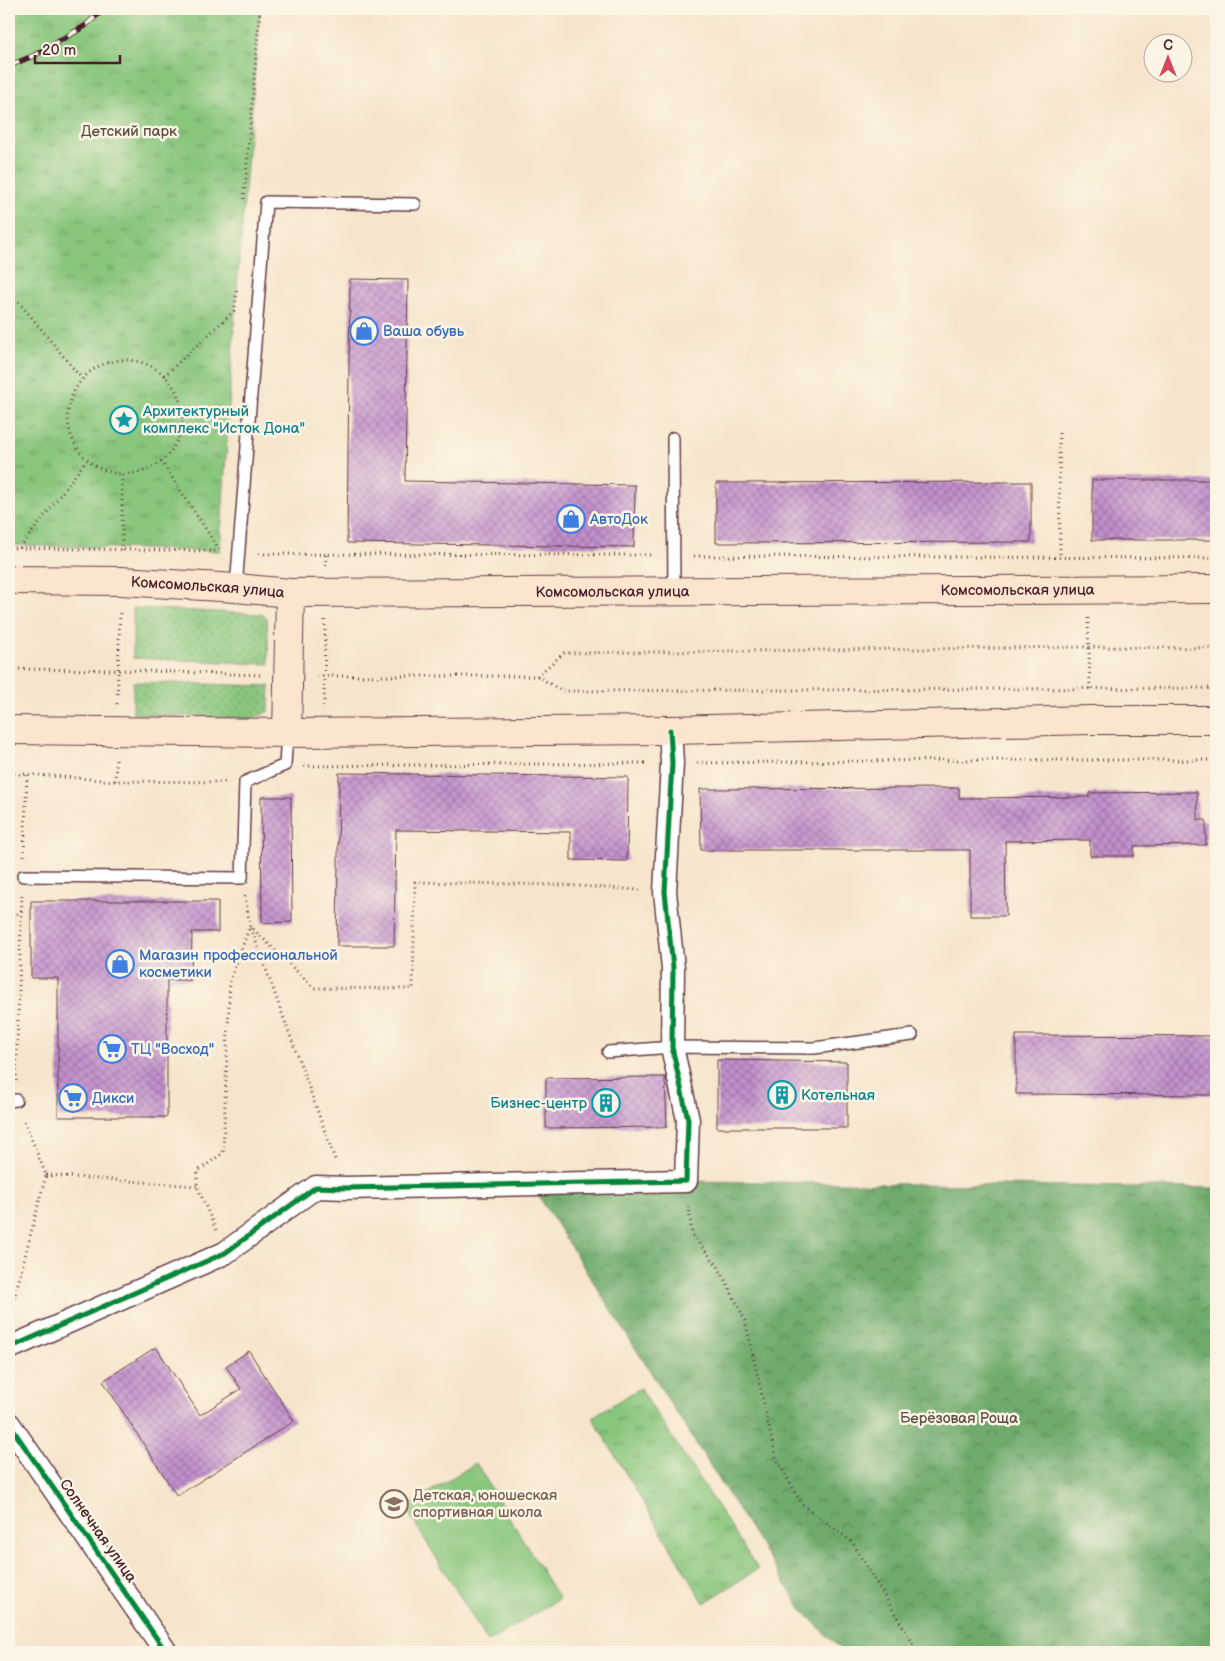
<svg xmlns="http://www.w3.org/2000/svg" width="1225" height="1661" viewBox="0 0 1225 1661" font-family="'Balsamiq Sans',sans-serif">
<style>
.grass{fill:url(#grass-dots);stroke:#697254}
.forest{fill:url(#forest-crowns);stroke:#5c654c}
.park{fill:url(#park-tufts);stroke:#697254}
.pitch{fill:#88c67c;stroke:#697254}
.building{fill:url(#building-cross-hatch)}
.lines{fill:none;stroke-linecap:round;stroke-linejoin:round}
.lane-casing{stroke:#643d43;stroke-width:14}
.street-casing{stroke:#643d43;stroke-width:25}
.secondary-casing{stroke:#643d43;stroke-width:30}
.path{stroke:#643d43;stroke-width:3;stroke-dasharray:1 4;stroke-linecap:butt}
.lane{stroke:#fff;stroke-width:11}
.street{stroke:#fff;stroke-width:22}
.secondary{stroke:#fce5cf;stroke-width:28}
.rail-casing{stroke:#4a1f2b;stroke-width:5.5}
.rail{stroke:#fcf5e5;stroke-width:4;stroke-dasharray:11;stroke-linecap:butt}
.cycleway-casing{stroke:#fcf5e5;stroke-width:8}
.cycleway{stroke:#00873e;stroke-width:5}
.labels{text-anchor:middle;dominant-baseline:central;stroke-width:5;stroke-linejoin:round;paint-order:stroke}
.park-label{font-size:15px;fill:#5d5143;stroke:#fcf5e5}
.shop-label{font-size:15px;fill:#366cbe;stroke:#fcf5e5;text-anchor:start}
.culture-label{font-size:15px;fill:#0d838f;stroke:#fcf5e5;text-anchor:start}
.street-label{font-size:15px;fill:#4a1f2b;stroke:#fcf5e5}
.education-label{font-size:15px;fill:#785e54;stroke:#fcf5e5;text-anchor:start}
</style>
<defs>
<pattern id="grass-dots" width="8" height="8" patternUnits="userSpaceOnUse" patternTransform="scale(1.25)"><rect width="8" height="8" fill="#88c67c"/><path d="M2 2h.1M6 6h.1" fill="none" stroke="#71a066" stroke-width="1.8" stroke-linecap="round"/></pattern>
<pattern id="forest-crowns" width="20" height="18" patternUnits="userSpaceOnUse" patternTransform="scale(1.25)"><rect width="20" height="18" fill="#6eab6c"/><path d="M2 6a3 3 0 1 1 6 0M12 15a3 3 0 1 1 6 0" fill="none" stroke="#5c8b59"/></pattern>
<pattern id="park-tufts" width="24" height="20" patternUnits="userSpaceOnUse" patternTransform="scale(1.25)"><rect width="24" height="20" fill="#88c67c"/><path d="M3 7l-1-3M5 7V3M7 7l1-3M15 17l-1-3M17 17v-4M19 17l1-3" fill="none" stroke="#71a066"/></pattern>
<pattern id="building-cross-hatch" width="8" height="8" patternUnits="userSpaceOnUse" patternTransform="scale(1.25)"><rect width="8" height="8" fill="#c391ce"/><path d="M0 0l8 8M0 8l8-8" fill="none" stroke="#a076a7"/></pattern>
</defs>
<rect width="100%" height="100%" fill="#fcf5e5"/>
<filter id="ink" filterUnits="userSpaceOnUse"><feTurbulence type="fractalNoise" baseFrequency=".02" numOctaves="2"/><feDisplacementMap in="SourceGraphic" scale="10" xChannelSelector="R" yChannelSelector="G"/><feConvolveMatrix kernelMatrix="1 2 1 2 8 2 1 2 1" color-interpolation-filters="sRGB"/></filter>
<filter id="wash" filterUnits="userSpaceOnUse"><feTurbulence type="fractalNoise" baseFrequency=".0096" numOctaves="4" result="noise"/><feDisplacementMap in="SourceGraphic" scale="20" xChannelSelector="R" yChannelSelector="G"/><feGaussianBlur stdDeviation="1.12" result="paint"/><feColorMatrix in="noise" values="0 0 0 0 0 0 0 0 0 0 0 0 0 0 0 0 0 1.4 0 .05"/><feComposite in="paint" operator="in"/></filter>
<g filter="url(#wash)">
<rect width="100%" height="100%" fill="#f6e5cc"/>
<!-- grass -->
<g class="grass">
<polygon points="133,608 261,614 267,618 269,664 133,658"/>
<polygon points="133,682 270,686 269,711 252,719 133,714"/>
</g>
<!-- forest -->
<polygon class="forest" points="686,1181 1216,1188 1216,1652 843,1652 802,1610 536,1192"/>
<!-- park -->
<g class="park">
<polygon points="9,9 260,9 235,310 220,551 9,545"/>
<polygon points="640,1388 758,1569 704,1603 592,1417"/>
</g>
<!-- pitch -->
<polygon class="pitch" points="476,1463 559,1599 488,1642 405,1507"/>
<g id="blocks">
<!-- building -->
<g class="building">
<polygon points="350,279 408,280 405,481 635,485 634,547 347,543"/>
<rect x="1092" y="480" width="124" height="60"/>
<polygon points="1031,482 1031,542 716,543 716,483"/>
<polygon points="339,773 628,777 627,861 571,860 571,832 396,830 394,946 337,946"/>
<polygon points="959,788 959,798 1089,797 1089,793 1197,792 1198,820 1206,820 1206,845 1134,846 1134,856 1090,856 1090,840 1005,841 1006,916 970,916 970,850 701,850 700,789"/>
<polygon points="261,797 291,797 292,922 262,923"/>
<polygon points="31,901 218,901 218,932 192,932 191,980 167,980 167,1117 58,1117 58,978 31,978"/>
<polygon points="1016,1035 1216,1036 1216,1095 1016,1094"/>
<polygon points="717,1060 847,1062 847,1128 717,1128"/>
<polygon points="665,1077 667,1127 546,1128 546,1078"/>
<polygon points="156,1347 200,1415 241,1389 226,1366 249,1351 294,1421 177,1496 103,1381"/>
</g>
</g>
</g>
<g filter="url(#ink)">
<use href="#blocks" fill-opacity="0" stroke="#643d43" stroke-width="1"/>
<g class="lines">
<defs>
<g id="lane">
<polyline points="673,438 674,591"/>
<polyline points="236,588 266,202 415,204"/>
<polyline points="23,876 242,878 245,782 285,765 287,733"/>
<polyline points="608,1052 672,1047 814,1048 912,1035"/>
<polyline points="9,1101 16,1100"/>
</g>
<g id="street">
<polyline points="9,1348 225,1253 316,1187 346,1188 686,1181 688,1120 672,1047 673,968 665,892 672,763 670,730"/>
<polyline points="9,1424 166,1652"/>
</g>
<g id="secondary">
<path id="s1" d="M9 580 121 581 236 588 290 593 1216 589"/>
<polyline points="9,730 287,733 670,730 1091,720 1216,720"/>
<polyline points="287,733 290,593"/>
</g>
</defs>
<!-- lane casing -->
<use href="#lane" class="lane-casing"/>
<!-- street casing -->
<use href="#street" class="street-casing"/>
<!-- secondary casing -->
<use href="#secondary" class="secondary-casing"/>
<!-- path -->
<g class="path">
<polyline points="244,199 260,9"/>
<polyline points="9,290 82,379"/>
<polyline points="9,304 17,301"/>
<circle cx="125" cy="417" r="57"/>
<polyline points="164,376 235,310 237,287"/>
<polyline points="1059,433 1060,557"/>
<polyline points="161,461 219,549"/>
<polyline points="9,548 218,551"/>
<polyline points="20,548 86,461"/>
<polyline points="122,551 122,474"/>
<polyline points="259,554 653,555"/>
<polyline points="694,556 1216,558"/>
<polyline points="326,566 326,554"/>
<polyline points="1088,618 1090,689"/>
<polyline points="9,669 118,670 261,675"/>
<polyline points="317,676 537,676 564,653 1089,647 1216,648"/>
<polyline points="537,676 562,691 1216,688"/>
<polyline points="117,704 120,610"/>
<polyline points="324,706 325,620"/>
<polyline points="697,763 960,760 1216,760"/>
<polyline points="304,766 646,763"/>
<polyline points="9,774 27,774 115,781 225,782"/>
<polyline points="115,781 116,760"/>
<polyline points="24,856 27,774"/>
<polyline points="245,896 250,926 314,988 413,989 415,882 563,885 640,890"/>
<polyline points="9,920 22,910"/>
<polyline points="251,928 336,1162"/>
<polyline points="16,1081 22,895"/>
<polyline points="46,1175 197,1186"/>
<polyline points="689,1206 692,1235 718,1266 745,1320 776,1458 802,1504 852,1542 914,1645 922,1652"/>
<polyline points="216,1230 197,1186 198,1171 223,1153 230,980 250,926"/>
<polyline points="9,1318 46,1175 23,1118"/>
</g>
<!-- lane -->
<use href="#lane" class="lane"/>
<!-- street -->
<use href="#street" class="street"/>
<!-- secondary -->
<use href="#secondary" class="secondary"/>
<defs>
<polyline id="rail" points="9,66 35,55 85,26 104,9"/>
</defs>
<!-- rail casing -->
<use href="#rail" class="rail-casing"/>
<!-- rail -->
<use href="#rail" class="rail"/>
<defs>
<g id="cycleway">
<polyline points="9,1348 225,1253 316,1187 346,1188 686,1181 688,1120 672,1047 673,968 665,892 672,763 670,730"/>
<polyline points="9,1424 166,1652"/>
</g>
</defs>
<!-- cycleway casing -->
<use href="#cycleway" class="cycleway-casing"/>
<!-- cycleway -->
<use href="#cycleway" class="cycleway"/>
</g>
</g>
<!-- icons -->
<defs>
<symbol id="shop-ring" viewBox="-11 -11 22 22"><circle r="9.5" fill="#fcf5e5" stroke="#3f7fe0" stroke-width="1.5"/><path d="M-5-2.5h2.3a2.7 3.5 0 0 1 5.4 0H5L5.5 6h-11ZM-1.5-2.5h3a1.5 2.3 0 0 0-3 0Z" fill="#3f7fe0"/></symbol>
<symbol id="sight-ring" viewBox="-11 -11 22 22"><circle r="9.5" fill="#fcf5e5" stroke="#0f9aa8" stroke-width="1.5"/><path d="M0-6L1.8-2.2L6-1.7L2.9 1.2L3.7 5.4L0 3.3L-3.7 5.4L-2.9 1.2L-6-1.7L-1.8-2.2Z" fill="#0f9aa8"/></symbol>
<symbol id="supermarket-ring" viewBox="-11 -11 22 22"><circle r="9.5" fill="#fcf5e5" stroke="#3f7fe0" stroke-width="1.5"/><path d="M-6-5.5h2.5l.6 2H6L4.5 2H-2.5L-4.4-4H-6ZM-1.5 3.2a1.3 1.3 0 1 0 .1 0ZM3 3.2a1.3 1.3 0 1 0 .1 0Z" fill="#3f7fe0"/></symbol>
<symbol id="building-ring" viewBox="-11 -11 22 22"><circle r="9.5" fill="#fcf5e5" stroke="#0f9aa8" stroke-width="1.5"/><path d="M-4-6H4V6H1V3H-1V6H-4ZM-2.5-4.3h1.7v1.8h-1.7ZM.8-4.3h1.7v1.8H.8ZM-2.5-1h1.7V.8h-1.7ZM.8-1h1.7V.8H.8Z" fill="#0f9aa8"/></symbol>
<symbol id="school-ring" viewBox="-11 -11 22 22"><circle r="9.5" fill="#fcf5e5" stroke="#8d6e63" stroke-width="1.5"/><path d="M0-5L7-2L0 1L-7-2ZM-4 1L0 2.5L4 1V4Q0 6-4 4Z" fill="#8d6e63"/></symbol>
</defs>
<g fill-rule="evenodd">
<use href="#shop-ring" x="348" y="315" width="32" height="32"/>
<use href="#sight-ring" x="108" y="404" width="32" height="32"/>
<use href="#shop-ring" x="555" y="503" width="32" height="32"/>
<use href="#shop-ring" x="104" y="948" width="32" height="32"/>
<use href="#supermarket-ring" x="96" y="1033" width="32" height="32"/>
<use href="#building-ring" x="766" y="1079" width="32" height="32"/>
<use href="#supermarket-ring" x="57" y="1082" width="32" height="32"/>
<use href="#building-ring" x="590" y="1087" width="32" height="32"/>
<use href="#school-ring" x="378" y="1488" width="32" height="32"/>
</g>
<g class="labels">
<!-- park labels -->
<g class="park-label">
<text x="129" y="131">Детский парк</text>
<text x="959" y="1418">Берёзовая Роща</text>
</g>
<!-- shop labels -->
<g class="shop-label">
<text x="383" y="331">Ваша обувь</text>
<text x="590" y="519">АвтоДок</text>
<text x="139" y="955">Магазин профессиональной<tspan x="139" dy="17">косметики</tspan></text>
<text x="131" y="1049">ТЦ "Восход"</text>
<text x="92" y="1098">Дикси</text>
</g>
<!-- culture labels -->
<g class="culture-label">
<text x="143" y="411">Архитектурный<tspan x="143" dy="17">комплекс "Исток Дона"</tspan></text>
<text x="801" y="1095">Котельная</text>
<text x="587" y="1103" text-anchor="end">Бизнес-центр</text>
</g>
<!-- street labels -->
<g class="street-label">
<text stroke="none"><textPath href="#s1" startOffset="199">Комсомольская улица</textPath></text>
<text stroke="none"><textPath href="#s1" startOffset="1009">Комсомольская улица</textPath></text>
<text stroke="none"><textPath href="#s1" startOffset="604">Комсомольская улица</textPath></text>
<text transform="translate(98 1531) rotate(55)">Солнечная улица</text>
</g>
<!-- education labels -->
<g class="education-label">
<text x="413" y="1495">Детская, юношеская<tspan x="413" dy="17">спортивная школа</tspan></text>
</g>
</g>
<!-- margin -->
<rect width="1225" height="1661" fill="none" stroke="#fcf5e5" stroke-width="30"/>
<!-- north arrow -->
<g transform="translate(1168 58)"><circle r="24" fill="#fcf5e5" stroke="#b59f9b"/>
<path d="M0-4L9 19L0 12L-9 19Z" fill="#d1495b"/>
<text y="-8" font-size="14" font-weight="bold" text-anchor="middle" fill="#4a1f2b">С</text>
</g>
<!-- scale -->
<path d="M35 55v8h85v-8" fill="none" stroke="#4a1f2b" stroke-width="2.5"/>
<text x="42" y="55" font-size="15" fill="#4a1f2b" stroke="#fcf5e5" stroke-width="4" paint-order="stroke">20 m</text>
</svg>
